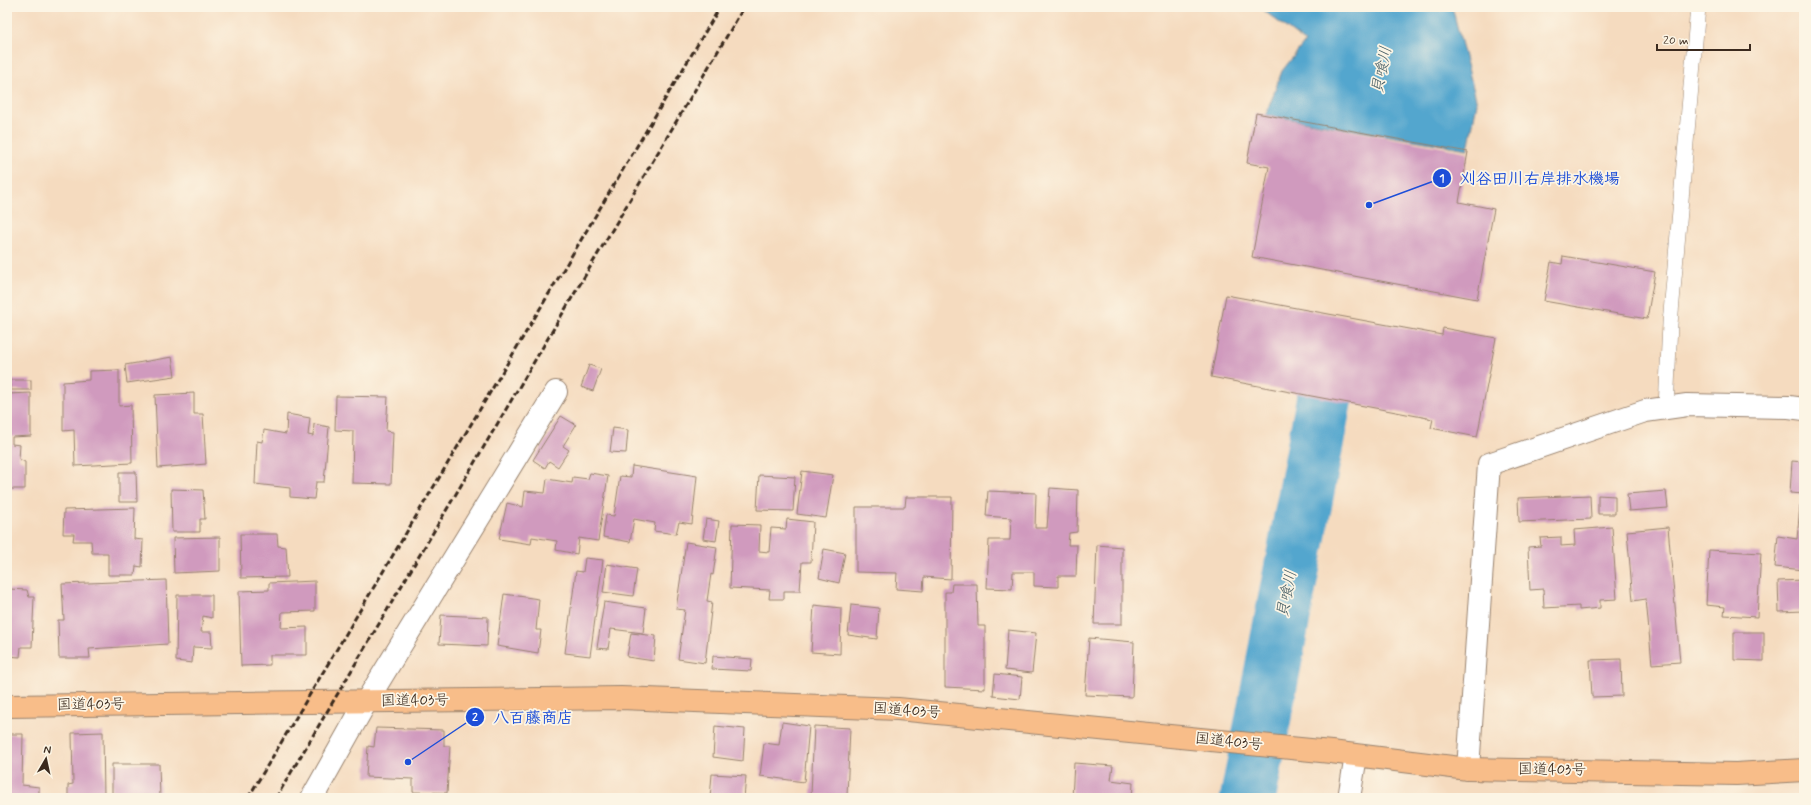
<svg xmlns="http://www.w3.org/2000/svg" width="1811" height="805" viewBox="0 0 1811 805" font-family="Mynerve,'Klee One',sans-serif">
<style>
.water{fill:#52a6ce;stroke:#466876}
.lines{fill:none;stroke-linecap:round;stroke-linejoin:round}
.river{stroke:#52a6ce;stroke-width:56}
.building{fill:#d09abe}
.service-casing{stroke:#98826e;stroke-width:16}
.minor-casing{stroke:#98826e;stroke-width:24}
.tertiary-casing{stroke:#98826e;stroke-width:24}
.trunk-casing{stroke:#98826e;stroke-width:24}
.service{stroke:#fff;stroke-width:15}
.minor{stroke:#fff;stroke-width:22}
.tertiary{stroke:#fff;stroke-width:22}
.trunk{stroke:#f8bd89;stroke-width:22}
.rail{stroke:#3b2a1e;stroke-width:3;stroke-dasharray:6 3;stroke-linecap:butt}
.labels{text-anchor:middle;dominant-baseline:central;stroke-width:3.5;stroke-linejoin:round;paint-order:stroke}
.street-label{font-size:15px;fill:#3b2a1e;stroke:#fcf5e5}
.water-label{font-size:16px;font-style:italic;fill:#445c64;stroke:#fcf5e5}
.leader{fill:none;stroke:#1d4ed8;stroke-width:1.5}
.callout-dot{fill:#1d4ed8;stroke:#fcf5e5;stroke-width:1.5}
.mark-label{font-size:12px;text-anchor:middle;font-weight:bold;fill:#fff}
.callout-label{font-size:16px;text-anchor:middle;font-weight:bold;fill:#1d4ed8;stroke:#fcf5e5;stroke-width:3.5;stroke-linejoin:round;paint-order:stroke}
</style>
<rect width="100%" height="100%" fill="#fcf5e5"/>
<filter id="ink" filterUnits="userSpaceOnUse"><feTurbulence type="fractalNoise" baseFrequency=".025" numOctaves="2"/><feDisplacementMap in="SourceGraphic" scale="8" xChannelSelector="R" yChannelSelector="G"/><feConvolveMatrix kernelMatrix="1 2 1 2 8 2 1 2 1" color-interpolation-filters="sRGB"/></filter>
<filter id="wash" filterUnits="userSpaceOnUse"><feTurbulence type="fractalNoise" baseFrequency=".012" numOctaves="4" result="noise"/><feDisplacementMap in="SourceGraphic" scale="16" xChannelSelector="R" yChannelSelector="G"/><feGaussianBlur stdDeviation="0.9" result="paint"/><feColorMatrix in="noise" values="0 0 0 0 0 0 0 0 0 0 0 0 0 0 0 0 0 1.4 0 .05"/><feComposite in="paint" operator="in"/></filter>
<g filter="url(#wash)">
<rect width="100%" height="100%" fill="#f5dbbf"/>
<!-- water -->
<polygon class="water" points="1259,7 1452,7 1477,103 1468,149 1266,115 1282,71 1305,42"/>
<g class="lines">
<!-- river -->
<polyline class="river" points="1248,798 1326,389"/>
</g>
<g id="blocks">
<!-- building -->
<g class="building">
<polygon points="1256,113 1468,152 1459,202 1494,209 1477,299 1252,257 1269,167 1247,163"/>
<polygon points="1563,256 1655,272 1647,319 1544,301 1551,262 1562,264"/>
<polygon points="1226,295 1442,335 1443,328 1496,338 1477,437 1431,428 1433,419 1211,377"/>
<polygon points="172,357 175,376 127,383 125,365"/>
<polygon points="589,365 601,369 593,391 581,387"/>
<polygon points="119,370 119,406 131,405 132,463 75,466 74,430 63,431 63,382 89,380 89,371"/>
<rect x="10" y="380" width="21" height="10"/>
<polygon points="31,393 31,436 12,437 12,444 20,445 19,459 25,462 25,489 7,489 7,394"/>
<polygon points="194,393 194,414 203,414 206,464 158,468 155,395"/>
<polygon points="336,396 388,397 386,431 393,432 391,484 352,483 353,431 335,430"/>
<polygon points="287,414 310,418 308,435 313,436 314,424 329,427 324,482 316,482 314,499 290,497 290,488 255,484 257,441 262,442 264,430 286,434"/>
<polygon points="561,416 576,425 563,446 569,450 558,467 549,461 545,468 533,460"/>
<polygon points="613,428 628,430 626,453 610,452"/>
<polygon points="1792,461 1804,462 1804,494 1790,493"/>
<polygon points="632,466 697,476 692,524 679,522 676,534 654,531 655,523 634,519 630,542 603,537 606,515 614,516 620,476 631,477"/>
<polygon points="802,471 833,475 826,518 797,514"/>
<polygon points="119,472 136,472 137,502 119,502"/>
<polygon points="590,473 608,476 598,541 579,538 577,554 556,550 557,541 532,537 531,544 499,539 507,503 523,507 525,491 545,493 547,479 572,483 573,477 588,479"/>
<polygon points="759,475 795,477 793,511 757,510"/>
<polygon points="1050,488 1078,490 1077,532 1069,533 1068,545 1077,545 1076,576 1058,576 1058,587 1034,586 1034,572 1013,572 1012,589 987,588 989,540 1010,540 1011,518 986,516 988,491 1036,493 1035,528 1047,528"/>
<polygon points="171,489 203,490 205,519 200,519 200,532 172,532"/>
<polygon points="1666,491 1668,508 1629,511 1627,494"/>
<polygon points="1590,495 1591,519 1519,522 1518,498"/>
<polygon points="1598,495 1615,496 1615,514 1598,514"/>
<polygon points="906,497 952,497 951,579 924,577 923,591 896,589 897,573 856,572 856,507 905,507"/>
<polygon points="1800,506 1804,506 1804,570 1775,567 1778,536 1797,539"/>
<polygon points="135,508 134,539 143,540 142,567 136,566 135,575 108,575 108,553 92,553 91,541 73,541 74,534 63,534 64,510"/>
<polygon points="706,519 719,521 716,541 703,539"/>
<polygon points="787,519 813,522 811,562 802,562 800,591 784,591 784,599 769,599 770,590 730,588 732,524 760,525 759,551 769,552 771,528 786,529"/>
<polygon points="1612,527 1617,599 1600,600 1600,608 1579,610 1579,606 1544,608 1543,589 1530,590 1528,547 1541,546 1540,538 1561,537 1561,546 1575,545 1574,530"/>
<polygon points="1668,527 1680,662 1652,664 1646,599 1633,601 1627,531"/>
<polygon points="240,534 277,534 278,546 286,547 288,577 241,578"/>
<polygon points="220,537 220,571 174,573 173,538"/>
<polygon points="686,542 717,547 713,575 711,574 707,601 712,602 705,663 678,659 685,610 676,609"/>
<polygon points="1097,545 1122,547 1122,624 1094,624"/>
<polygon points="824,549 845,553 839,583 819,578"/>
<polygon points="1709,550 1761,553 1757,617 1724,615 1725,607 1706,605"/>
<polygon points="585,558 603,560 590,656 565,653 576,571 583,572"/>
<polygon points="607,564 637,569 633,596 603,592"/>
<polygon points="166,580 168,644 89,649 90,658 59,658 58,620 64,620 62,584"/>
<polygon points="1804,580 1804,611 1779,612 1778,581"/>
<polygon points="315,581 315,611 282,612 281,628 307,627 307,655 270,655 270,665 241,666 239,591 269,590 269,583"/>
<polygon points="952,584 977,584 978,626 985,626 985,689 945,687 945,592 951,592"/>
<polygon points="9,589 27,590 29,597 34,597 32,647 21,647 20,657 7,656 7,598"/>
<polygon points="504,594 539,599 536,630 541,630 538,653 497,646"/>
<polygon points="177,595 212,595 212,618 203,616 201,632 211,632 212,648 193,647 192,663 176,661"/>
<polygon points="604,602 646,608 643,633 611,629 608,649 597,648"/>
<polygon points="814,605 841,608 840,654 811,652"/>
<polygon points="851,605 879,608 877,639 848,635"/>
<polygon points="441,615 488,617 487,646 439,644"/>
<polygon points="1008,630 1036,633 1032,673 1005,670"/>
<polygon points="1734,632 1764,632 1764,661 1734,660"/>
<polygon points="631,633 656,636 654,661 627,657"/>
<polygon points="1089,638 1134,642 1132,697 1085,695"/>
<polygon points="713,656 752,659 751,671 712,669"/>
<polygon points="1621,659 1622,696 1592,697 1590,660"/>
<polygon points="995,674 1022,677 1020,699 993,696"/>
<polygon points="782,722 809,726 804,782 760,776 764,743 779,745"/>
<polygon points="715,726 745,729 743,761 713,757"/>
<polygon points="814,726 850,728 847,796 811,795"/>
<polygon points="376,728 444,730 444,746 450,746 447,793 413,792 413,779 366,777 368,746 374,747"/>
<polygon points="103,732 104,798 68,798 68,785 73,784 72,733"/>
<polygon points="7,734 23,734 22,785 39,787 39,798 7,798"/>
<polygon points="1074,763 1113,766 1111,780 1133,783 1132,798 1072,798"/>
<polygon points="112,764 159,764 160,798 112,798"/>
<polygon points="712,774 746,776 744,798 710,798"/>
</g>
</g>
</g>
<g filter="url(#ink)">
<use href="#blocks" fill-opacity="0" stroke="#98826e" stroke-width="1"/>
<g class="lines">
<defs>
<polyline id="service" points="1666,408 1670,324 1698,7"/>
<g id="minor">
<polyline points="366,702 556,392"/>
<polyline points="1468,769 1489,464 1645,411 1687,405 1789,407 1804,409"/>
<polyline points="1349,798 1356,756"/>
</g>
<polyline id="tertiary" points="312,798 366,702"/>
<polyline id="trunk" points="7,706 621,698 898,709 1331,752 1468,769 1736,774 1804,770"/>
</defs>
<!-- service casing -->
<use href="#service" class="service-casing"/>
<!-- minor casing -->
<use href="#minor" class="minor-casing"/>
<!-- tertiary casing -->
<use href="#tertiary" class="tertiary-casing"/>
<!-- trunk casing -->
<use href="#trunk" class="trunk-casing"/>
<!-- service -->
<use href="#service" class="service"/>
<!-- minor -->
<use href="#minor" class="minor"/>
<!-- tertiary -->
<use href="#tertiary" class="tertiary"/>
<!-- trunk -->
<use href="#trunk" class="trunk"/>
<!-- rail -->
<g class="rail">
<polyline points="248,798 720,7"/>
<polyline points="276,798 744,7"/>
</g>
</g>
</g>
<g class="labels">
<!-- street labels -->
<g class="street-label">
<text transform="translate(415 701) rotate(-1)">国道403号</text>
<text transform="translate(91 705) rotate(-1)">国道403号</text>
<text transform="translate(907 711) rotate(4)">国道403号</text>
<text transform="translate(1229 742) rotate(6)">国道403号</text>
<text transform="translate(1552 770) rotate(1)">国道403号</text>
</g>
<!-- water labels -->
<g class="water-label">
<text transform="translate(1382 70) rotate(-79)">貝喰川</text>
<text transform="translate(1287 594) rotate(-79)">貝喰川</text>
</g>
</g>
<!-- callouts -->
<path class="leader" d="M1369 205L1442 178M408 762L475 717"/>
<g class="callout-dot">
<circle cx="1369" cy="205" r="4"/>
<circle cx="408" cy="762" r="4"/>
<circle cx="1442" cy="178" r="10"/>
<circle cx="475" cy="717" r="10"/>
</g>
<g class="mark-label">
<text x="1442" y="182">1</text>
<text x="475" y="721">2</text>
</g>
<g class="callout-label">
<text x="1540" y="184">刈谷田川右岸排水機場</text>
<text x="533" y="723">八百藤商店</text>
</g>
<!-- margin -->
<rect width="1811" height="805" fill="none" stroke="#fcf5e5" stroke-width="24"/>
<!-- north arrow -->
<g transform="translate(46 759) rotate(9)" stroke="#fcf5e5" stroke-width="3" paint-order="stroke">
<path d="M0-3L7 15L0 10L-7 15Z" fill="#3b2a1e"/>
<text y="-6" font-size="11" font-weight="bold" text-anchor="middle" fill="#3b2a1e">N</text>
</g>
<!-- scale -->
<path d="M1657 44v6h93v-6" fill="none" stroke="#3b2a1e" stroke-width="2"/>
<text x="1663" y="44" font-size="12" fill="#3b2a1e" stroke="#fcf5e5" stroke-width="3" paint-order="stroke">20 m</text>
</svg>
